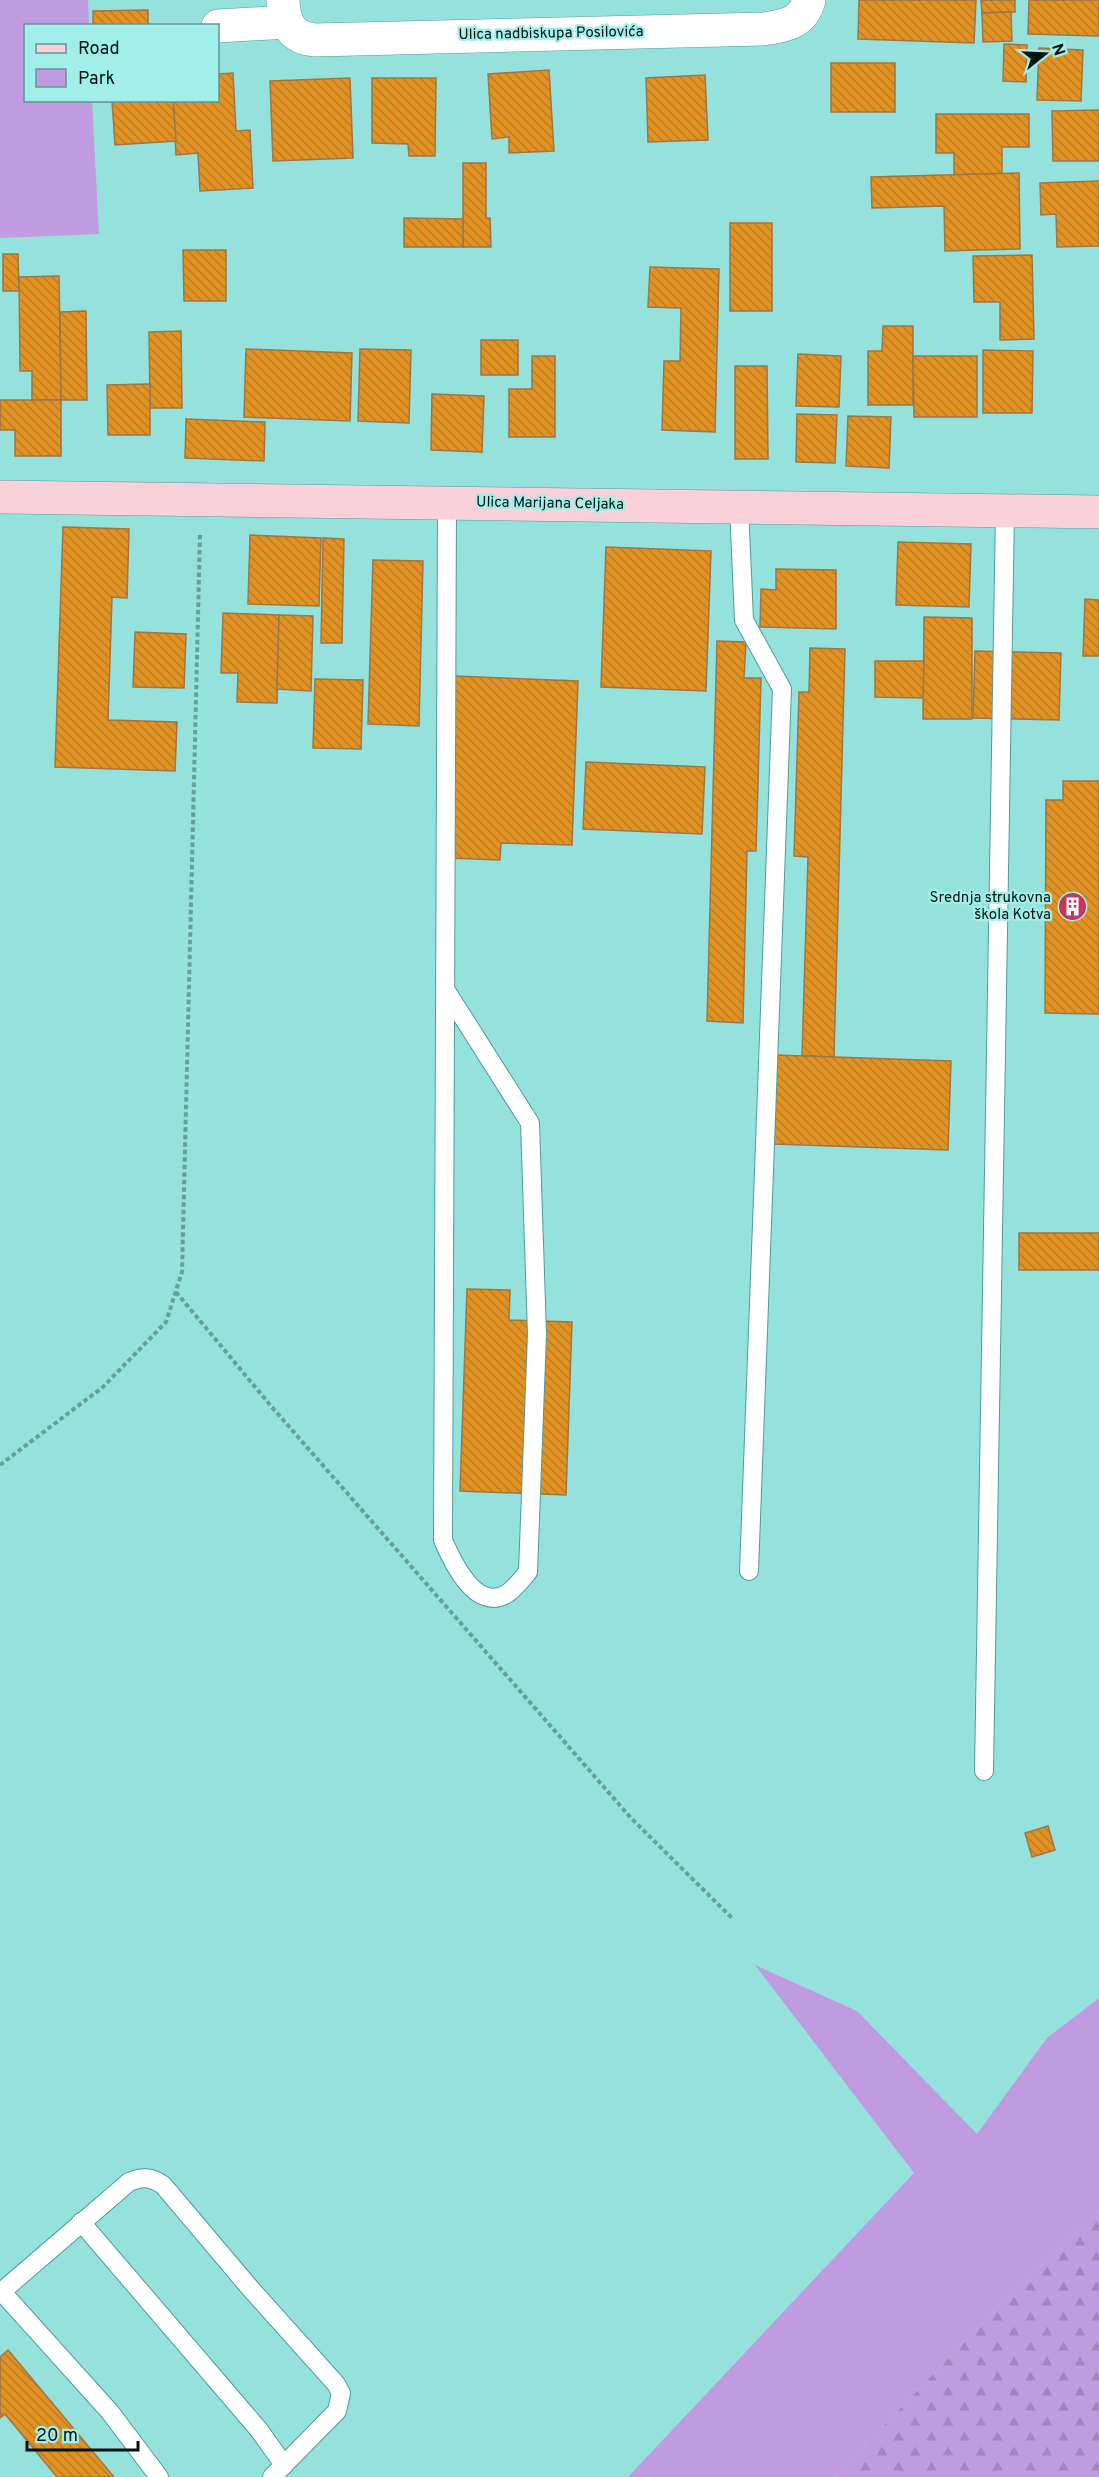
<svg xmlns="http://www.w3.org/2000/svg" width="1099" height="2477" viewBox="0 0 1099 2477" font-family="Overpass,sans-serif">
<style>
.green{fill:#c19be0}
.forest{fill:url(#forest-firs)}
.building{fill:url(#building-back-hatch);stroke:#9d764a;stroke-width:1.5}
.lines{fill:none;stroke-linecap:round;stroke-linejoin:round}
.lane-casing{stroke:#4f9d97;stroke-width:20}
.street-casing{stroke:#4f9d97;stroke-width:34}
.secondary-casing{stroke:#4f9d97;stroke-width:34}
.path{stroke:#649f9a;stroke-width:4;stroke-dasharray:4.5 3;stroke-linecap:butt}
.lane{stroke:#fff;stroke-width:18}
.street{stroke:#fff;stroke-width:33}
.secondary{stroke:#fad0da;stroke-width:33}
.labels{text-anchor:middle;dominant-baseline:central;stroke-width:4.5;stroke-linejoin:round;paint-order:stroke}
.street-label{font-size:15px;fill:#001311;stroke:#a1efe8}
.poi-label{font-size:15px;fill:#001311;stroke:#a1efe8;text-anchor:end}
</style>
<defs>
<pattern id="forest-firs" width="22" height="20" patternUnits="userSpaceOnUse" patternTransform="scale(1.5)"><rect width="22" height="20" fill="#c19be0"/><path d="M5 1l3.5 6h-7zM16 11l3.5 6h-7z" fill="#a485bf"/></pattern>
<pattern id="building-back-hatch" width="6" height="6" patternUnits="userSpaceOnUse" patternTransform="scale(1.5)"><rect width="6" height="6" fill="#e19224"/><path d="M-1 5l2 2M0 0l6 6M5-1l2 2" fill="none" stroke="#bf7d1f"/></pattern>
</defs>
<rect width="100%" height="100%" fill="#94e2db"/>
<!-- green -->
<g class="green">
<polygon points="0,0 88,0 89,25 26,26 26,100 92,101 99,234 0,238"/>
<polygon points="755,1965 857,2011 977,2134 1047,2038 1099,1998 1099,2211 998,2307 834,2477 628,2477 914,2173"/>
</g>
<!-- forest -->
<polygon class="forest" points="1099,2211 1099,2477 834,2477 998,2307"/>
<!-- building -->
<g class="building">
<polygon points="859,0 976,0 974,43 858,39"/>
<polygon points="981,0 1015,0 1015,12 982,13"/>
<polygon points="1029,0 1099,0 1099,36 1028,34"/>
<polygon points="148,10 148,26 93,26 93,11"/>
<polygon points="1011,12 1012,41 983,42 982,13"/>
<polygon points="1004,44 1027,45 1026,82 1003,81"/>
<polygon points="1039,48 1083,50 1081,101 1037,100"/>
<rect x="831" y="63" width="64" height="49"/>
<polygon points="549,70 554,151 509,153 509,137 492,139 488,74"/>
<polygon points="233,73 236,131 250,130 253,188 200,191 198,153 176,155 173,100 218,100 218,74"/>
<polygon points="705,75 708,140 648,142 646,78"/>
<polygon points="350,78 353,158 273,161 270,81"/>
<polygon points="372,78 436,78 435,156 409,156 408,144 372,143"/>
<polygon points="112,100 173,100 176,141 115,145"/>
<polygon points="1099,110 1099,161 1053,161 1052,111"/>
<polygon points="936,114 1029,114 1029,147 1002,147 1002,174 954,175 954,153 936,153"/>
<polygon points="463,163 486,163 486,218 490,218 491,247 463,247"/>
<polygon points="1019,173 1020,249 945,251 944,206 872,208 871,177"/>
<polygon points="1099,181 1099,246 1057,247 1056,214 1041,215 1040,183"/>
<polygon points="404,218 463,219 463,247 404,247"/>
<rect x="730" y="223" width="42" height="88"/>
<polygon points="183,250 226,250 226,301 184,301"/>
<polygon points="3,254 18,254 19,291 3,291"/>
<polygon points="1032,255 1034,339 1000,340 1000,302 974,302 973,256"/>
<polygon points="650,267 719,269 715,432 662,430 664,361 680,361 681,308 648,307"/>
<polygon points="59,276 61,400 32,400 32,371 20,371 19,277"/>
<polygon points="86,311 87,400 61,400 60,312"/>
<polygon points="883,326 913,326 913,405 868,405 868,351 882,351"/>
<polygon points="181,331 182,408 150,408 149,332"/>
<rect x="481" y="340" width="37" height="35"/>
<polygon points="246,349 352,353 350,421 244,417"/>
<polygon points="360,349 411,350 409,423 358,421"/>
<polygon points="983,350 1033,351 1032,413 983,413"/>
<polygon points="798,354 841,356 839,407 796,406"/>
<polygon points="532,356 555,356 555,437 509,437 509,389 532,389"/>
<polygon points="913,356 977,356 977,417 914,417"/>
<polygon points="735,366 767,366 768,459 735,459"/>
<polygon points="150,384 150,435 108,435 107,385"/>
<polygon points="432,394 484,396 482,452 431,450"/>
<polygon points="0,400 61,400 61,456 15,456 15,430 0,430"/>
<polygon points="797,414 837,415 835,463 796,462"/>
<polygon points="848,416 891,417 889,468 846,466"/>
<polygon points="186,419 265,422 264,461 185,458"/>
<polygon points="63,527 129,529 127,598 112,597 108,720 177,722 175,771 55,767"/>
<polygon points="250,535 321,538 319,606 248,604"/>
<polygon points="323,538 344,539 342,643 321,643"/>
<polygon points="898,542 971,544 969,607 896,605"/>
<polygon points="606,547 711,551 706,691 601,687"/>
<polygon points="373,560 423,561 419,726 368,724"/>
<polygon points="776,569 836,570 836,629 760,627 761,589 776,590"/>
<polygon points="1085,599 1099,600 1099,656 1083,656"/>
<polygon points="223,613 279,615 277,703 237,702 238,673 221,673"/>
<polygon points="279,615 313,616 311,691 277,689"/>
<polygon points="924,617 972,618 972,719 923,719"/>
<polygon points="135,632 186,634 184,688 133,687"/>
<polygon points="717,641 746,642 744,678 761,678 756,851 747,851 743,1023 707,1021"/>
<polygon points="810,648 845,649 834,1057 802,1056 808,857 794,856 799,692 809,692"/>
<polygon points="975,651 1061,653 1059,720 973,718"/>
<polygon points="875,661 924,661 923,698 875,697"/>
<polygon points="455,676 578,681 572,845 501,843 500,860 449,858"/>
<polygon points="315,679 363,680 361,749 313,748"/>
<polygon points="586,762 705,767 702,834 583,829"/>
<polygon points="1063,781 1099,781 1099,1014 1045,1013 1046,800 1063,800"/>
<polygon points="776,1055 951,1061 948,1150 774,1144"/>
<rect x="1019" y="1233" width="80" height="37"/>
<polygon points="467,1289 510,1290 509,1320 572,1322 566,1495 460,1491"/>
<polygon points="1048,1826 1055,1850 1032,1857 1025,1833"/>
<polygon points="8,2350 114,2477 57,2477 5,2414 0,2418 0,2357"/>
</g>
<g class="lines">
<defs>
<g id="lane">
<polyline points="739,507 744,620 782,689 749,1571"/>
<path d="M445 989 530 1123 537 1334 528 1572C522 1579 515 1588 508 1593 476 1614 452 1561 443 1540L447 503"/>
<polyline points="984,1771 1005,511"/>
<polyline points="81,2222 259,2430 284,2465"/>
<polyline points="2,2292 110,2412 159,2477"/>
<path d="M0 2293 129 2182C142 2176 151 2177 163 2185L250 2288 336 2384 341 2393 337 2411 272 2477"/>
</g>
<g id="street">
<path d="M283 0C284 23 291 38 315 40L763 29C785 26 803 23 809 0"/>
<polyline points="218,26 287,22"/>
</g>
<polyline id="secondary" points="0,497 1099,512"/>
</defs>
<!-- lane casing -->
<use href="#lane" class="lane-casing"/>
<!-- street casing -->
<use href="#street" class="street-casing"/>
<!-- secondary casing -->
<use href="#secondary" class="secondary-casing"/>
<!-- path -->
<g class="path">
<polyline points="176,1292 271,1406 631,1818 732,1918"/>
<polyline points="0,1465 103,1387 166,1322 182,1272 200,534"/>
</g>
<!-- lane -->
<use href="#lane" class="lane"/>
<!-- street -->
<use href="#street" class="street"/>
<!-- secondary -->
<use href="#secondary" class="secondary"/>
</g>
<!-- icons -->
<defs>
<symbol id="building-disc" viewBox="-11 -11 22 22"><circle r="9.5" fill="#c5365e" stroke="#a1efe8"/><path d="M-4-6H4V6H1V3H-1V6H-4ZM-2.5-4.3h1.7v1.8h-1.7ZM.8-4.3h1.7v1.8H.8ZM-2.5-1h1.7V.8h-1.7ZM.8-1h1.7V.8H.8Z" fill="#fff"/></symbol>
</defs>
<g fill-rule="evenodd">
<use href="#building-disc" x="1056" y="890" width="33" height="33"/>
</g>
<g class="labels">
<!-- street labels -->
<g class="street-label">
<text transform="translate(551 34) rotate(-1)">Ulica nadbiskupa Posilovića</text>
<text transform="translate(550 504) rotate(1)">Ulica Marijana Celjaka</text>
</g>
<!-- poi labels -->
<g class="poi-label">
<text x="1051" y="898">Srednja strukovna<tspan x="1051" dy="17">škola Kotva</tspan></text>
</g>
</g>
<!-- legend -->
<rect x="24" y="24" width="195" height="78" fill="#a1efe8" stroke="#619792" stroke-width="1.5"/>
<rect x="36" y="44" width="30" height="9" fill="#fad0da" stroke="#619792" stroke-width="1.5"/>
<text x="78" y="54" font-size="18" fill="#001311">Road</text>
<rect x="36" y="69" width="30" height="18" fill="#c19be0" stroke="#619792" stroke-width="1.5"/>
<text x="78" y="84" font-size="18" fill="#001311">Park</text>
<!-- north arrow -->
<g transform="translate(1045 54) rotate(72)" stroke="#a1efe8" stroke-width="4.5" paint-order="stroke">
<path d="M0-4.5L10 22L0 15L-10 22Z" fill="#001311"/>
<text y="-9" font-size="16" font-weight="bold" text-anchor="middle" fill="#001311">N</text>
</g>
<!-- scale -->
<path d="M27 2441v9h111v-9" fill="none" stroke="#001311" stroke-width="3"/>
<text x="36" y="2441" font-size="18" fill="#001311" stroke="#a1efe8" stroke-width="4.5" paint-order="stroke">20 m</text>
</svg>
